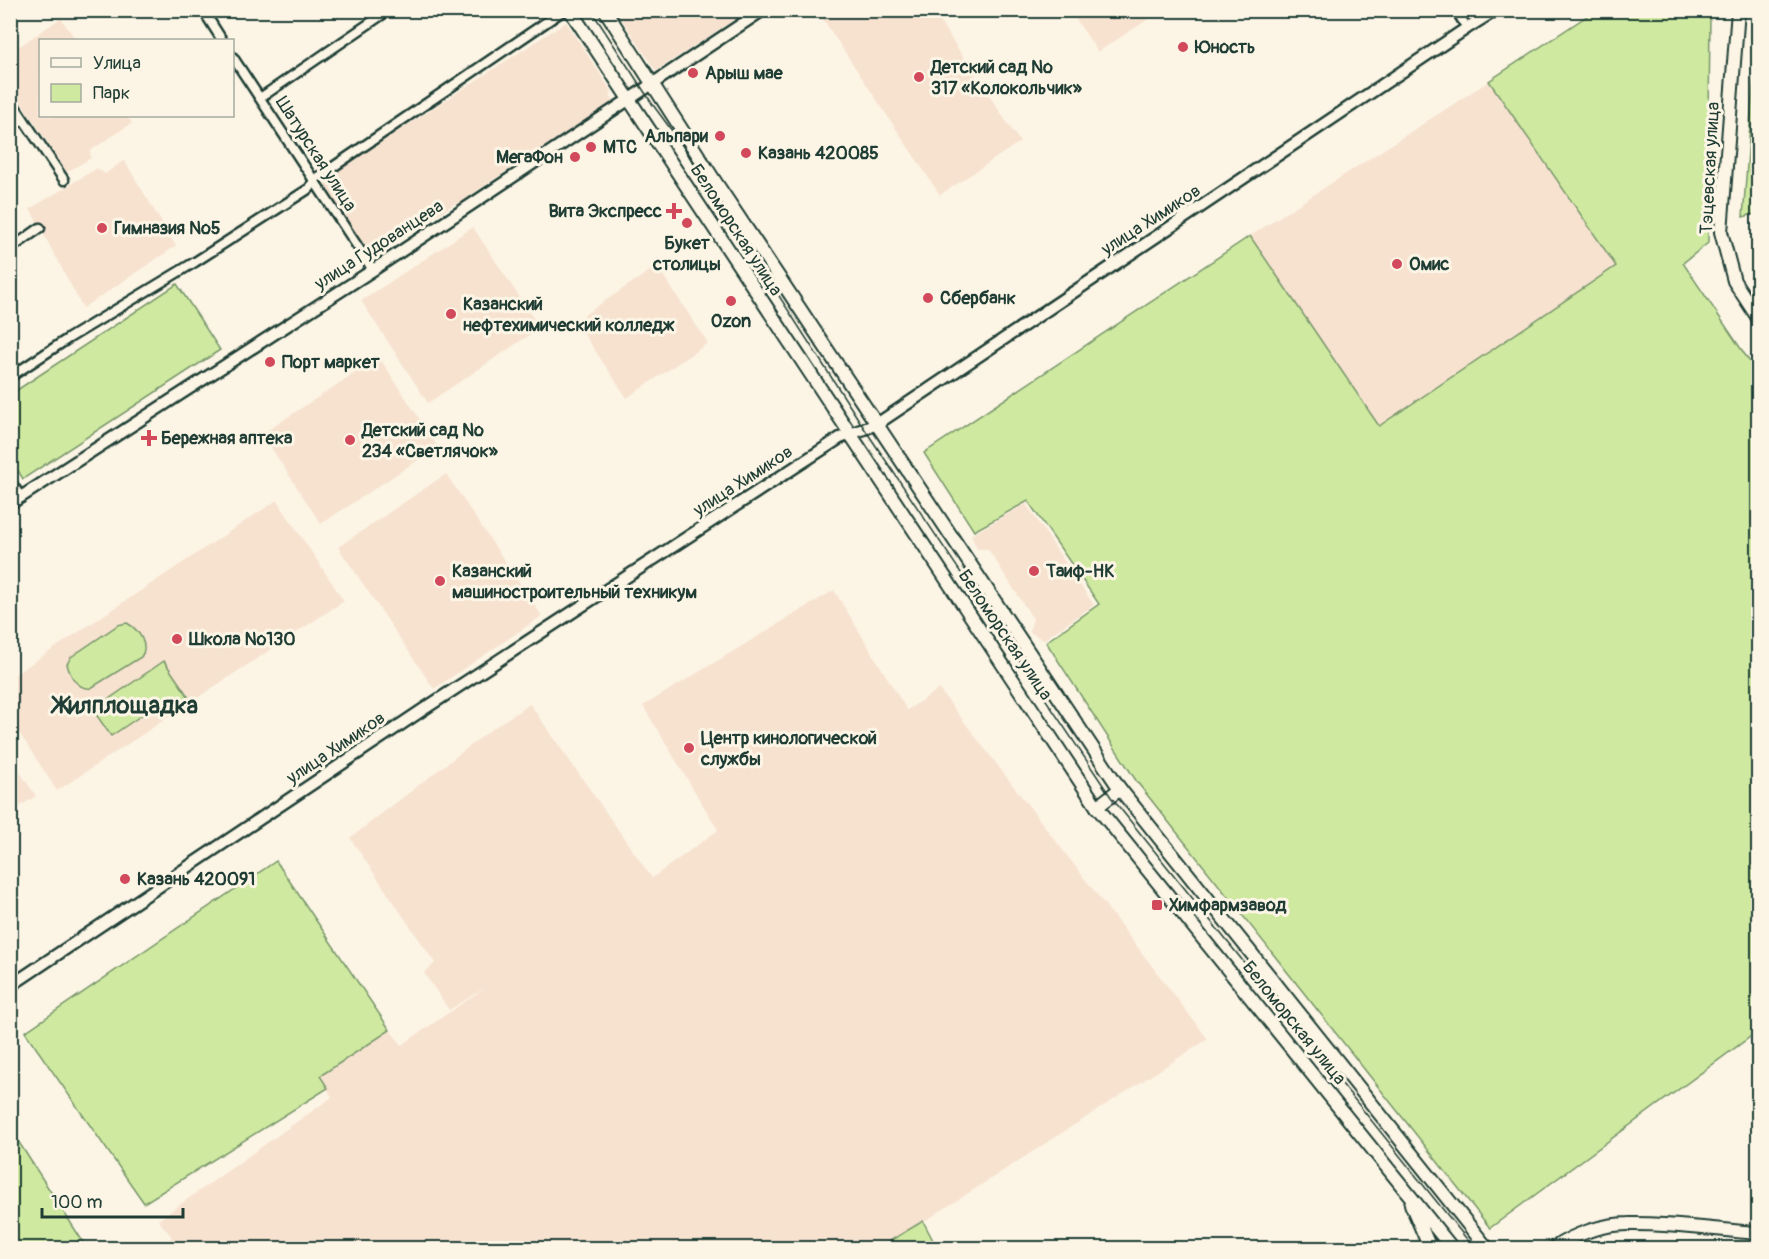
<svg xmlns="http://www.w3.org/2000/svg" width="1769" height="1259" viewBox="0 0 1769 1259" font-family="Pangolin,sans-serif">
<style>
.built{fill:#f7e2d0}
.green{fill:#cfeaa0;stroke:#77946a;stroke-width:1.5}
.lines{fill:none;stroke-linecap:round;stroke-linejoin:round}
.minor-casing{stroke:#1f3d34;stroke-width:13}
.tertiary-casing{stroke:#1f3d34;stroke-width:15}
.secondary-casing{stroke:#1f3d34;stroke-width:16}
.minor{stroke:#fcf5e5;stroke-width:8}
.tertiary{stroke:#fcf5e5;stroke-width:10}
.secondary{stroke:#fcf5e5;stroke-width:12}
.tram{stroke:#1f3d34;stroke-width:1.5}
.poi-dot{fill:#d1495b;stroke:#fcf5e5;stroke-width:2}
.labels{text-anchor:middle;dominant-baseline:central;stroke-width:6;stroke-linejoin:round;paint-order:stroke}
.poi-label{font-size:18px;font-weight:bold;fill:#1f3d34;stroke:#fcf5e5;text-anchor:start}
.street-label{font-size:18px;fill:#1f3d34;stroke:#fcf5e5}
.district-label{font-size:24px;font-weight:bold;fill:#1f3d34;stroke:#fcf5e5}
</style>
<rect width="100%" height="100%" fill="#fcf5e5"/>
<filter id="ink" filterUnits="userSpaceOnUse"><feTurbulence type="fractalNoise" baseFrequency=".0167" numOctaves="2"/><feDisplacementMap in="SourceGraphic" scale="12" xChannelSelector="R" yChannelSelector="G"/><feConvolveMatrix kernelMatrix="1 2 1 2 8 2 1 2 1" color-interpolation-filters="sRGB"/></filter>
<g filter="url(#ink)">
<!-- built -->
<g class="built">
<polygon points="626,11 626,10 748,11 656,71 619,15"/>
<polygon points="820,11 933,11 1020,142 940,195 818,12"/>
<polygon points="1070,11 1161,11 1098,52"/>
<polygon points="61,18 76,40 40,40 40,116 127,116 132,123 90,151 91,158 67,172 10,86 11,52"/>
<polygon points="566,22 612,92 610,95 614,102 485,185 458,205 456,203 370,258 321,181"/>
<polygon points="1489,81 1616,266 1379,426 1250,236"/>
<polygon points="124,160 176,246 83,308 30,209 97,168 105,174"/>
<polygon points="473,227 540,328 428,403 361,301"/>
<polygon points="657,266 708,343 627,398 575,321"/>
<polygon points="379,357 438,447 321,524 262,434"/>
<polygon points="446,474 542,616 434,689 338,547"/>
<polygon points="277,500 344,601 57,791 11,720 11,677"/>
<polygon points="1026,504 1094,605 1043,640 1029,631 1033,619 988,549 977,549 971,535"/>
<polygon points="834,590 907,710 939,689 1208,1039 883,1248 153,1248 172,1237 158,1220 332,1097 320,1076 390,1030 402,1045 486,987 449,1010 424,973 435,963 350,838 493,728 530,704 652,878 718,830 643,706"/>
<polygon points="10,757 36,796 11,812 10,812"/>
</g>
<!-- green -->
<g class="green">
<polygon points="1596,10 1710,11 1708,243 1683,263 1758,374 1758,1031 1490,1228 1137,782 1046,642 1099,604 1028,501 974,531 924,453 1250,236 1379,426 1616,266 1489,81"/>
<polygon points="1758,21 1758,213 1743,217"/>
<polygon points="177,284 220,350 23,479 11,459 11,394"/>
<path d="M127 623C138 629 150 645 141 657L91 688C78 690 70 676 67 664L71 657 118 625Z"/>
<polygon points="164,661 188,696 167,711 161,702 111,736 93,710"/>
<polygon points="276,861 390,1030 320,1076 328,1088 144,1203 25,1032"/>
<polygon points="10,1130 11,1130 87,1248 11,1248"/>
<polygon points="923,1221 937,1248 878,1248"/>
</g>
<g class="lines">
<defs>
<g id="minor">
<polyline points="203,10 222,40"/>
<polyline points="1456,10 1467,28"/>
<polyline points="232,56 373,270"/>
<polyline points="260,98 389,10"/>
<polyline points="10,99 64,180"/>
<polyline points="10,128 23,119"/>
<polyline points="10,249 40,228"/>
<polyline points="10,377 69,338 195,262 310,188 314,180 564,10"/>
<polyline points="10,481 21,497"/>
</g>
<g id="tertiary">
<polyline points="10,504 373,270 763,10"/>
<polyline points="10,986 421,711 732,508 840,438 877,424 1467,28 1496,10"/>
</g>
<g id="secondary">
<polyline points="570,10 1097,807 1452,1248"/>
<polyline points="605,10 716,183 1120,789 1487,1248"/>
<polyline points="1738,10 1721,232 1734,281 1758,318"/>
<polyline points="1097,807 1120,789"/>
<polyline points="1411,1204 1430,1248"/>
<path d="M1554 1248C1574 1234 1604 1224 1628 1224 1671 1223 1715 1230 1758 1233"/>
</g>
</defs>
<!-- minor casing -->
<use href="#minor" class="minor-casing"/>
<!-- tertiary casing -->
<use href="#tertiary" class="tertiary-casing"/>
<!-- secondary casing -->
<use href="#secondary" class="secondary-casing"/>
<!-- minor -->
<use href="#minor" class="minor"/>
<!-- tertiary -->
<use href="#tertiary" class="tertiary"/>
<!-- secondary -->
<use href="#secondary" class="secondary"/>
<!-- tram -->
<polyline class="tram" points="591,10 653,105 678,139 864,428 1111,797 1474,1248"/>
</g>
</g>
<!-- markers -->
<g class="poi-dot">
<circle cx="1183" cy="47" r="6"/>
<circle cx="693" cy="73" r="6"/>
<circle cx="919" cy="77" r="6"/>
<circle cx="720" cy="136" r="6"/>
<circle cx="591" cy="147" r="6"/>
<circle cx="746" cy="153" r="6"/>
<circle cx="575" cy="157" r="6"/>
<path d="M671 202h6v6h6v6h-6v6h-6v-6h-6v-6h6z"/>
<circle cx="687" cy="223" r="6"/>
<circle cx="102" cy="228" r="6"/>
<circle cx="1397" cy="264" r="6"/>
<circle cx="928" cy="298" r="6"/>
<circle cx="731" cy="301" r="6"/>
<circle cx="451" cy="314" r="6"/>
<circle cx="270" cy="362" r="6"/>
<path d="M146 429h6v6h6v6h-6v6h-6v-6h-6v-6h6z"/>
<circle cx="350" cy="440" r="6"/>
<circle cx="1034" cy="571" r="6"/>
<circle cx="440" cy="581" r="6"/>
<circle cx="177" cy="639" r="6"/>
<circle cx="689" cy="748" r="6"/>
<circle cx="125" cy="879" r="6"/>
<rect x="1151" y="899" width="12" height="12" rx="3"/>
</g>
<g class="labels">
<!-- poi labels -->
<g class="poi-label">
<text x="1195" y="47">Юность</text>
<text x="931" y="67">Детский сад №<tspan x="931" dy="21">317 «Колокольчик»</tspan></text>
<text x="705" y="73">Арыш мае</text>
<text x="708" y="136" text-anchor="end">Альпари</text>
<text x="603" y="147">МТС</text>
<text x="758" y="153">Казань 420085</text>
<text x="563" y="157" text-anchor="end">МегаФон</text>
<text x="662" y="211" text-anchor="end">Вита Экспресс</text>
<text x="114" y="228">Гимназия №5</text>
<text x="687" y="243" text-anchor="middle">Букет<tspan x="687" dy="21">столицы</tspan></text>
<text x="1409" y="264">Омис</text>
<text x="940" y="298">Сбербанк</text>
<text x="463" y="304">Казанский<tspan x="463" dy="21">нефтехимический колледж</tspan></text>
<text x="731" y="321" text-anchor="middle">Ozon</text>
<text x="282" y="362">Порт маркет</text>
<text x="362" y="430">Детский сад №<tspan x="362" dy="21">234 «Светлячок»</tspan></text>
<text x="161" y="438">Бережная аптека</text>
<text x="452" y="571">Казанский<tspan x="452" dy="21">машиностроительный техникум</tspan></text>
<text x="1046" y="571">Таиф-НК</text>
<text x="189" y="639">Школа №130</text>
<text x="701" y="738">Центр кинологической<tspan x="701" dy="21">службы</tspan></text>
<text x="137" y="879">Казань 420091</text>
<text x="1169" y="905">Химфармзавод</text>
</g>
<!-- street labels -->
<g class="street-label">
<text transform="translate(316 154) rotate(57)">Шатурская улица</text>
<text transform="translate(1710 168) rotate(-87)">Тэцевская улица</text>
<text transform="translate(1151 220) rotate(-33)">улица Химиков</text>
<text transform="translate(736 230) rotate(57)">Беломорская улица</text>
<text transform="translate(379 245) rotate(-33)">улица Гудованцева</text>
<text transform="translate(743 481) rotate(-33)">улица Химиков</text>
<text transform="translate(1005 635) rotate(56)">Беломорская улица</text>
<text transform="translate(336 748) rotate(-34)">улица Химиков</text>
<text transform="translate(1294 1023) rotate(51)">Беломорская улица</text>
</g>
<!-- district labels -->
<g class="district-label">
<text x="126" y="705">Жилплощадка</text>
</g>
</g>
<!-- margin -->
<rect width="1769" height="1259" fill="none" stroke="#fcf5e5" stroke-width="36"/>
<rect x="18" y="18" width="1733" height="1223" fill="none" stroke="#1f3d34" stroke-width="2" filter="url(#ink)"/>
<!-- legend -->
<rect x="39" y="39" width="195" height="78" fill="#fcf5e5" stroke="#a4ab9e" stroke-width="1.5"/>
<rect x="51" y="58" width="30" height="9" fill="#fcf5e5" stroke="#a4ab9e" stroke-width="1.5"/>
<text x="93" y="69" font-size="18" fill="#1f3d34">Улица</text>
<rect x="51" y="84" width="30" height="18" fill="#cfeaa0" stroke="#a4ab9e" stroke-width="1.5"/>
<text x="93" y="99" font-size="18" fill="#1f3d34">Парк</text>
<!-- scale -->
<path d="M42 1208v9h141v-9" fill="none" stroke="#1f3d34" stroke-width="3"/>
<text x="51" y="1208" font-size="18" fill="#1f3d34" stroke="#fcf5e5" stroke-width="4.5" paint-order="stroke">100 m</text>
</svg>
